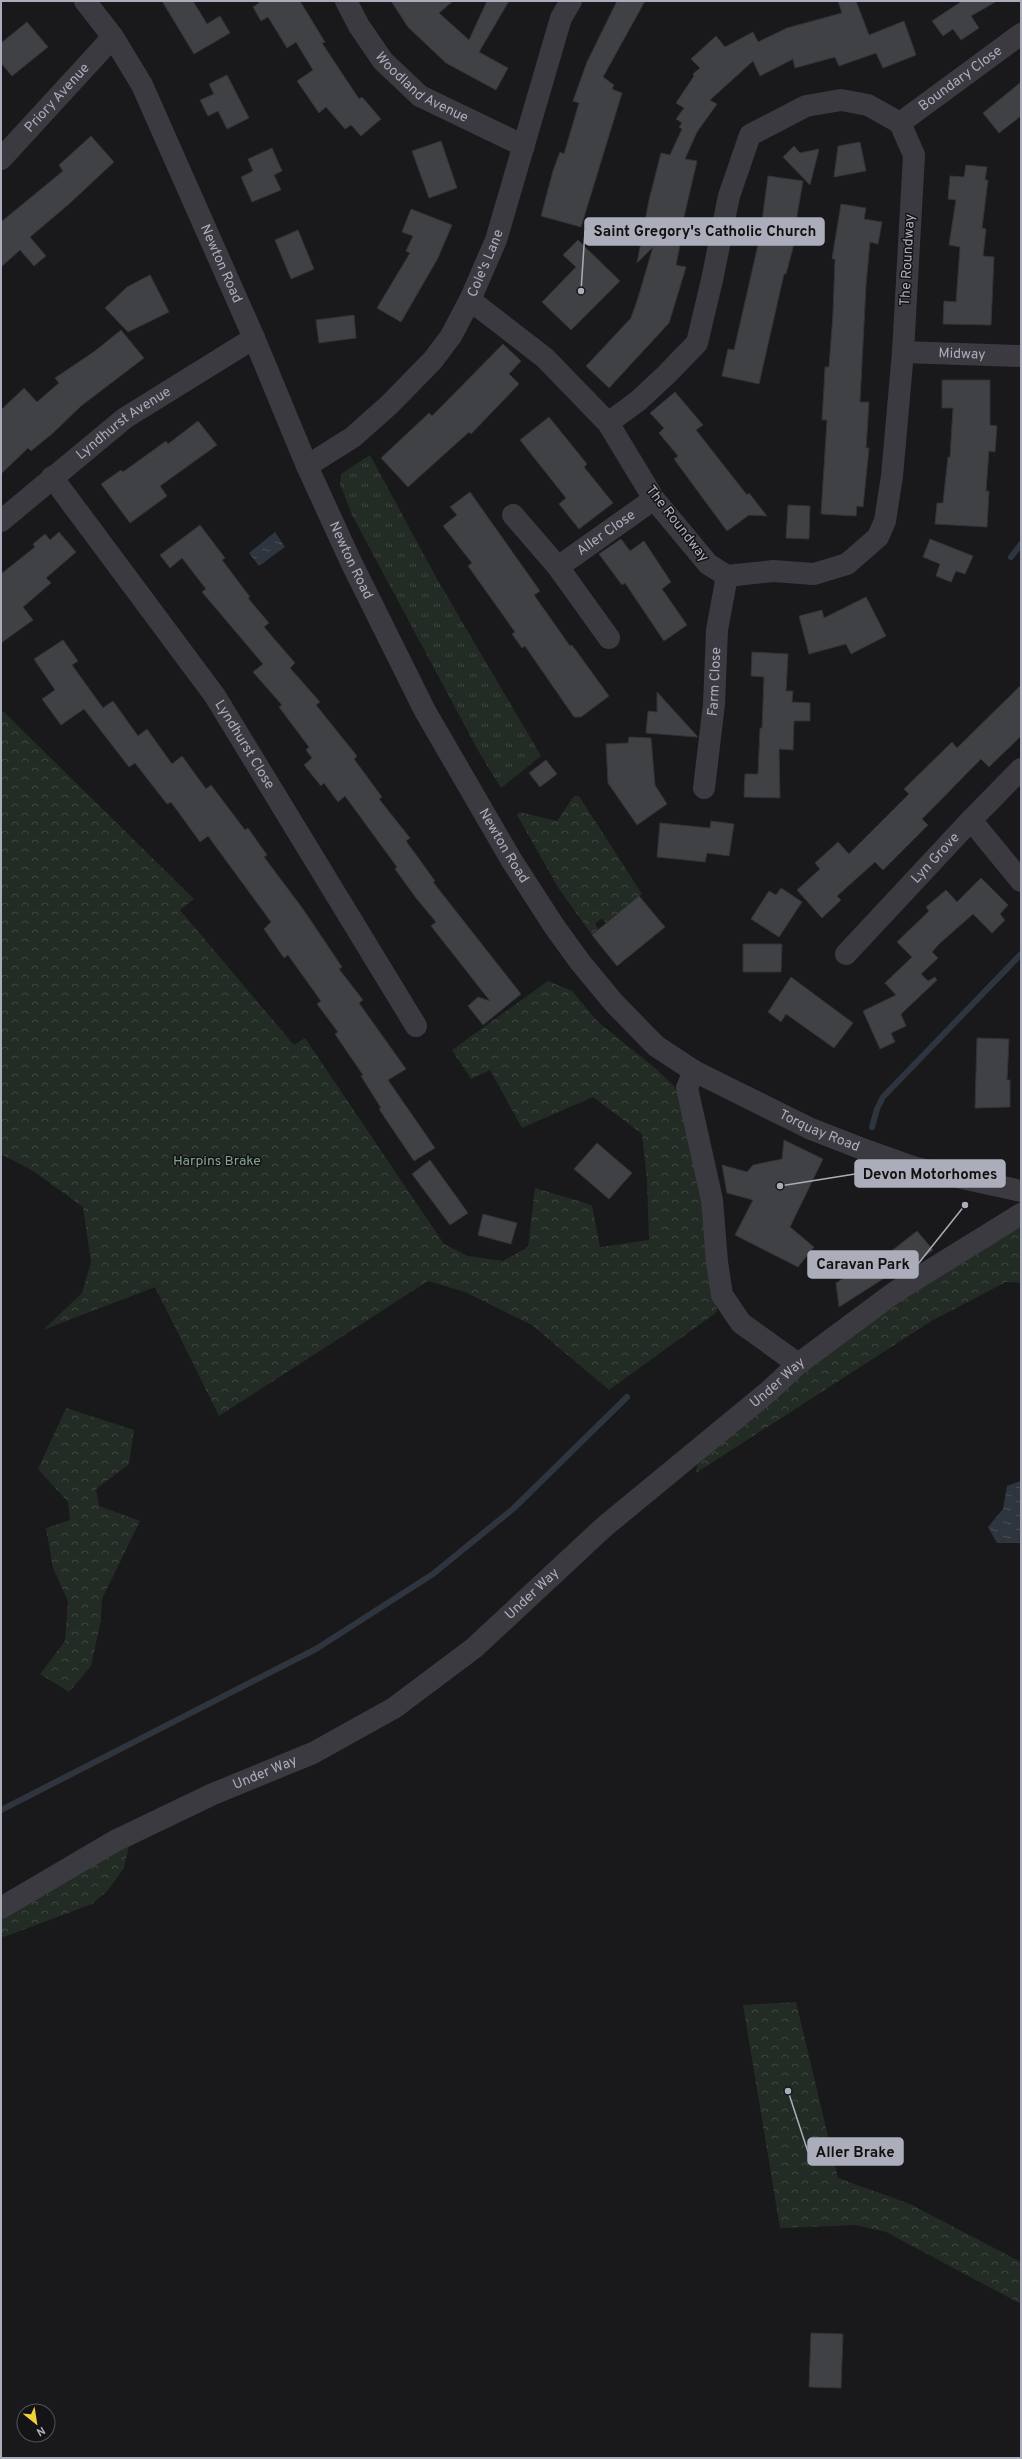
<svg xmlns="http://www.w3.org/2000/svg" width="1022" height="2459" viewBox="0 0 1022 2459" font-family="Overpass,sans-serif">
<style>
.grass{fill:url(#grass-tufts)}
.forest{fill:url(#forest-crowns)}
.water{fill:url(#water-ripples)}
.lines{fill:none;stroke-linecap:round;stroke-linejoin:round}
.stream{stroke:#2f353f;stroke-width:6}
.building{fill:#404145;stroke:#333337}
.minor{stroke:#3a3a40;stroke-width:22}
.labels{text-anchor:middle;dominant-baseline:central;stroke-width:3;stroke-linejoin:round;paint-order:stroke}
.street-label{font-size:14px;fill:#abaeba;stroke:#141416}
.park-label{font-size:14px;fill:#83a58a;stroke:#141416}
.leader{fill:none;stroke:#abaeba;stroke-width:1.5}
.callout-dot{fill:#abaeba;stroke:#141416;stroke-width:1.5}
.callout{fill:#abaeba;stroke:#abaeba;stroke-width:1.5}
.callout-label{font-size:15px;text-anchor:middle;font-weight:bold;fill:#111}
</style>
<defs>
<pattern id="grass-tufts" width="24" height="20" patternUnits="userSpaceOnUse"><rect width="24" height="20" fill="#232b25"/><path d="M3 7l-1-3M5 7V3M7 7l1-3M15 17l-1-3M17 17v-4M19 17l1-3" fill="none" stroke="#404743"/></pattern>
<pattern id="forest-crowns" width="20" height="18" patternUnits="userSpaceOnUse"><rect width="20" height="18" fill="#232b25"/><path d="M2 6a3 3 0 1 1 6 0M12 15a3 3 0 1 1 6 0" fill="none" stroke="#404743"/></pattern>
<pattern id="water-ripples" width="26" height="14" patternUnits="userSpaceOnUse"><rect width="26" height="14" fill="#2f353f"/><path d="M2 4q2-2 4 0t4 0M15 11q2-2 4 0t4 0" fill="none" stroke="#4a5059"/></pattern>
</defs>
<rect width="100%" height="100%" fill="#19191b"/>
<!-- grass -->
<polygon class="grass" points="370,455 437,579 541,756 501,788 480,754 352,515 340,484 341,474"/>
<!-- forest -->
<g class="forest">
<polygon points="1,712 4,712 194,899 180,910 294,1045 305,1038 444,1244 468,1256 503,1261 528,1247 535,1188 592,1205 600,1247 649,1240 647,1180 642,1134 593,1097 522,1128 490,1070 471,1079 452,1050 548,981 572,991 598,1022 655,1068 674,1086 685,1111 704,1200 717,1312 609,1390 532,1325 465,1292 428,1281 219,1416 155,1287 43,1330 82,1293 91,1262 83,1207 33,1171 1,1154"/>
<polygon points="574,796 579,796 642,894 606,923 602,918 595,924 599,930 592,935 559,889 517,815 519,812 557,821"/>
<polygon points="1021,1214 1021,1283 1006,1282 933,1320 696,1473 701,1446 769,1391"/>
<polygon points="66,1408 134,1430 129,1464 96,1489 99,1506 140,1521 102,1599 101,1620 91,1666 69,1692 40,1674 65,1641 68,1601 53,1568 46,1528 70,1520 68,1502 38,1469"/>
<polygon points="129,1846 124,1868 108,1890 92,1904 1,1938 1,1920 77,1873"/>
<polygon points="796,2002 838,2178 910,2204 1021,2262 1021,2304 886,2232 856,2225 780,2228 743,2005"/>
</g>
<!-- water -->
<g class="water">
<polygon points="275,532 285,547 259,566 249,553"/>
<polygon points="1021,1481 1021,1543 997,1543 988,1527 1003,1509 1007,1486"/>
</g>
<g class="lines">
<!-- stream -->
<g class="stream">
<polyline points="1011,557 1021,544"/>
<polyline points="872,1127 877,1109 883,1097 1021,954"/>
<polyline points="1,1810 316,1649 433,1574 514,1508 627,1397"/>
</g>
</g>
<!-- building -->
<g class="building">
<polygon points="162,1 193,1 207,24 220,16 230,33 194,54"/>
<polygon points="258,1 300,1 325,42 322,43 359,99 362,97 381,119 361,136 351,125 345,129 326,107 319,113 297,81 313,70 296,42 287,48 268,17 261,21 253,7 259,3"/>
<polygon points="391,1 453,1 439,13 469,40 487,1 509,1 479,52 508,68 496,90 446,63 408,27"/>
<polygon points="617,1 645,1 603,77 614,85 612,89 622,93 581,227 541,216 553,171 560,152 564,154 579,103 573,101 587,62"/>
<polygon points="838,1 856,1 869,35 904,21 916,55 883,68 876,53 839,66 835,57 795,68 793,59 760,76 753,61 710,100 717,104 697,132 685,159 697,161 680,234 682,235 676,265 686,267 669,323 609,388 586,366 631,318 638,298 653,247 637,263 649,200 661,153 670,155 682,129 679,127 682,123 676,119 684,108 676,103 694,76 693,74 700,68 691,59 716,36 725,47 753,32 758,42 787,28 842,13"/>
<polygon points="962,1 997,1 971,16 979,28 961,40 953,29 943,36 932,21"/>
<polygon points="27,22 48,47 12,76 1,63 1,43"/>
<polygon points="227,75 249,118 227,129 218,111 208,116 200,100 214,94 209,84"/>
<polygon points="1021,82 1021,116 999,133 983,113"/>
<polygon points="91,136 114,162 69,204 30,237 46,256 34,266 20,250 1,267 1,222 63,171 59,165"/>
<polygon points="441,141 457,188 429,198 412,151"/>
<polygon points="860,142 866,171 834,177 838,146"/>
<polygon points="794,146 800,153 819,149 810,185 783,157"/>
<polygon points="272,148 282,171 274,175 281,190 252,202 241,177 253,171 248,159"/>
<polygon points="966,165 987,167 985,180 988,180 982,228 986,229 983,256 994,257 991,325 943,324 944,301 956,302 960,247 949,245 956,200 948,199 950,176 964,177"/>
<polygon points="768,176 803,181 792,244 794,244 786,274 784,274 759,384 722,376 728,349 734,350 760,236"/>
<polygon points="841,204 866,208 864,219 882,222 878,244 870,242 866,285 860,402 869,402 866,448 869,448 863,507 857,506 856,516 821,514 827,420 822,420 824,387 825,367 829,367 833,314 835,259 832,259"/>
<polygon points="411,209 452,225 438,258 401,322 377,308 410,253 406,251 413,236 402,232"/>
<polygon points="298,230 314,269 291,279 275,240"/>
<polygon points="578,240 620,281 571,330 542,302 576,267 563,255"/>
<polygon points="150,275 169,312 128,332 105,308 127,287"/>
<polygon points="354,315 356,338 319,343 316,320"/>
<polygon points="121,330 144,358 81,406 53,433 31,451 28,448 1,474 1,410 24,388 37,402 59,383 55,378 95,351"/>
<polygon points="503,344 521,361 509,374 519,384 471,434 469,432 408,487 381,458 429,413 432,416"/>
<polygon points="942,380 990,380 990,425 997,426 995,452 989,451 986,491 989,491 987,527 935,524 937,503 943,503 948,457 950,457 953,408 942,408"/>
<polygon points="675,392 703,425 696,430 747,495 749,493 767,516 749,515 727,531 674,459 678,456 659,433 664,428 650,413"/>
<polygon points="549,417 587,464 584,467 613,503 579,529 559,504 566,498 520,440"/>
<polygon points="198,421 217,445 160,486 167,496 130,523 101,484 121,470 123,472 166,441 168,444"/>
<polygon points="470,492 540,591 534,595 570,646 572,645 609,696 581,717 574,717 525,646 522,648 512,634 515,632 468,566 472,563 443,526 457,515 450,507"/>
<polygon points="788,505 810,506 809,539 786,538"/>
<polygon points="200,525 225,558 222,560 250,597 248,598 269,623 264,627 295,663 290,668 320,702 316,705 357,756 354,759 382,797 379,799 410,838 406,841 435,881 433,882 521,994 483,1025 468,1006 478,997 490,1001 431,926 436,922 416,898 395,869 397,867 345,796 338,802 324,783 321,786 304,765 312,758 306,750 309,747 279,707 282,705 253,672 263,664 202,592 206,589 182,558 170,568 160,555"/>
<polygon points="59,532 76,552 46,578 51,583 23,607 33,620 1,643 1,574 35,547 33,544 45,534 50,540"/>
<polygon points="621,539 630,551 644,541 671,582 662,589 687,625 664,641 625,583 622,585 599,554"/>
<polygon points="930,539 973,556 965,574 956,571 951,582 936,576 940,564 923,557"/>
<polygon points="866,597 886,636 851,654 846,644 809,654 799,616 822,610 824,618"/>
<polygon points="63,640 78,661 72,665 103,708 113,701 138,736 147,729 172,764 182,756 206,789 211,785 245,830 248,828 267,855 264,857 303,909 342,967 339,969 363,1000 359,1003 406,1069 388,1080 435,1148 414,1161 379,1109 381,1108 361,1076 363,1075 335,1034 338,1032 317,1004 321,1001 288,955 284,958 264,929 271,922 208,836 200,842 171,802 167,804 135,763 129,767 84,709 61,725 42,699 55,690 34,659"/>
<polygon points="752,652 788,654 786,691 793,691 792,702 810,703 810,721 794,721 793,750 779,749 780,798 744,797 745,774 758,774 760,728 762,728 764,677 751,676"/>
<polygon points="1021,685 1021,736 989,767 981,759 922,819 928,825 883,870 875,862 837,896 841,900 822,918 797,890 820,869 815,863 838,842 849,854 909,794 904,789 952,742 957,748"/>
<polygon points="657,692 698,737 697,737 646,733 648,711 657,712"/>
<polygon points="629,737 651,738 655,785 667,804 637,825 608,783 606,744 628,743"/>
<polygon points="546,760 557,774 540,787 529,773"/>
<polygon points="711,821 734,824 729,856 707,853 705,862 657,857 660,823 710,828"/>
<polygon points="981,878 1008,905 1000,914 1005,920 992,933 973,914 939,944 932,952 938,958 921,974 928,981 935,977 937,980 901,1014 906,1026 891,1033 895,1042 880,1049 863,1011 896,995 885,983 912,957 897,942 929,911 926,907 946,890 957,902"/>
<polygon points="781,888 802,902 779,937 751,919 769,891 776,895"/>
<polygon points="639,896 665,927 617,966 592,935"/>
<polygon points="743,944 782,944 781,972 743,972"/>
<polygon points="791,977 853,1023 834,1048 786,1014 781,1022 768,1012"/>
<polygon points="977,1038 1009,1039 1007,1080 1010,1080 1010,1107 975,1108"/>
<polygon points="784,1140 823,1159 790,1227 814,1247 798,1267 735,1235 753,1200 727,1193 722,1165 747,1172 753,1165 782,1159"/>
<polygon points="597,1143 632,1173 609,1199 574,1169"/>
<polygon points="430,1160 468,1213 450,1225 412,1174"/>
<polygon points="483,1214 517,1223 511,1244 478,1235"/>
<polygon points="917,1231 933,1250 903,1273 897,1270 839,1307 836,1283 860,1268 886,1263 880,1260"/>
<polygon points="811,2333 843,2334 841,2388 809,2387"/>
</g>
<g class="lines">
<!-- minor -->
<g class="minor">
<path id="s1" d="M85 1 113 37 142 85 254 338 307 466 351 562 425 711 512 861 554 926 580 962 614 1003 656 1046 694 1071 811 1129 860 1148 916 1168 1021 1191"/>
<path id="s2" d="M346 1 359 26 383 61 420 96 524 146"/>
<path id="s3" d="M900 123 1021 34"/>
<path id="s4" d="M1 159 113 37"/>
<polyline points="470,300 545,358 608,423 638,401 666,375 697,343 712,280 729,196 750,135 806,106 841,100 868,105 900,123 914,155 903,352 892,476 885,521 878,537 847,564 814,574 773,571 727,576 708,564 654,499 608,423"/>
<path id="s5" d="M903 352 1021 356"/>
<path id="s6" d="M307 466 353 437 389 405 433 360 451 336 470 300 496 240 561 18 571 1"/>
<path id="s7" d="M52 477 215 696 416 1026"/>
<polyline points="513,515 558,567 609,638"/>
<path id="s8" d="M1 521 125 418 254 338"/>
<path id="s9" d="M558 567 654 499"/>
<path id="s10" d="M704 788 714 704 717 630 727 576"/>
<polyline points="971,820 1021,769"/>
<path id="s11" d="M846 954 971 820 1021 881"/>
<polyline points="694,1071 687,1088 712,1200 717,1262 722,1295 741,1323 798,1364"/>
<path id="s12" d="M1 1908 115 1841 213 1794 313 1753 394 1708 474 1648 604 1527 769 1391 798 1364 895 1292 1021 1214"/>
</g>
</g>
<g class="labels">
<!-- street labels -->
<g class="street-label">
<text stroke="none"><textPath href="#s3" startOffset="75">Boundary Close</textPath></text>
<text stroke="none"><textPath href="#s2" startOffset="118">Woodland Avenue</textPath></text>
<text stroke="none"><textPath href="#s4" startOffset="83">Priory Avenue</textPath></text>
<text transform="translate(908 260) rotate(-87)">The Roundway</text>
<text stroke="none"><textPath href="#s6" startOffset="276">Cole's Lane</textPath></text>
<text stroke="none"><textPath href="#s1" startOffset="297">Newton Road</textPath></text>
<text stroke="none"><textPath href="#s5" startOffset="59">Midway</textPath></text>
<text stroke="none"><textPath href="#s8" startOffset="157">Lyndhurst Avenue</textPath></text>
<text transform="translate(677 524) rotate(52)">The Roundway</text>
<text stroke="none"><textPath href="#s9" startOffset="59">Aller Close</textPath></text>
<text stroke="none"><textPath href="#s1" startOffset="621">Newton Road</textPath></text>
<text stroke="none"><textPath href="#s10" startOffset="107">Farm Close</textPath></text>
<text stroke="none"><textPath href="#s7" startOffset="330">Lyndhurst Close</textPath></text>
<text stroke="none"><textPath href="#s1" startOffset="945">Newton Road</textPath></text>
<text stroke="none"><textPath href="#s11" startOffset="131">Lyn Grove</textPath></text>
<text stroke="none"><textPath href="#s1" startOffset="1382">Torquay Road</textPath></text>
<text stroke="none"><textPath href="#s12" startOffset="945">Under Way</textPath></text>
<text stroke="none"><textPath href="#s12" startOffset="621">Under Way</textPath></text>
<text stroke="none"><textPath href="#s12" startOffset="297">Under Way</textPath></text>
</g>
<!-- park labels -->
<g class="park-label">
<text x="217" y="1161">Harpins Brake</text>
</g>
</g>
<!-- callouts -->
<path class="leader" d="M581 291L585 231M780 1186L855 1174M965 1205L918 1264M788 2091L808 2152"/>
<g class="callout-dot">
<circle cx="581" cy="291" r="4"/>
<circle cx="780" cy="1186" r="4"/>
<circle cx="965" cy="1205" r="4"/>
<circle cx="788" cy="2091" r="4"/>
</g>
<g class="callout">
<rect x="585" y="218" width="239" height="27" rx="4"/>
<rect x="855" y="1160" width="150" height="27" rx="4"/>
<rect x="808" y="1251" width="110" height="27" rx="4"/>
<rect x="808" y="2138" width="95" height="27" rx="4"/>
</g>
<g class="callout-label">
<text x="705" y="236">Saint Gregory's Catholic Church</text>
<text x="930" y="1179">Devon Motorhomes</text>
<text x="863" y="1269">Caravan Park</text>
<text x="855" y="2157">Aller Brake</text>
</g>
<!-- border -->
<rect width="1022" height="2459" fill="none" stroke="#abaeba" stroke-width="4"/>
<!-- north arrow -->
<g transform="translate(36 2423) rotate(150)"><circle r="19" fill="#141416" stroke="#505258"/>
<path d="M0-3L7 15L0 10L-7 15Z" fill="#f0d03b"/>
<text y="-6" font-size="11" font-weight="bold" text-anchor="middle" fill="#abaeba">N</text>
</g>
</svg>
